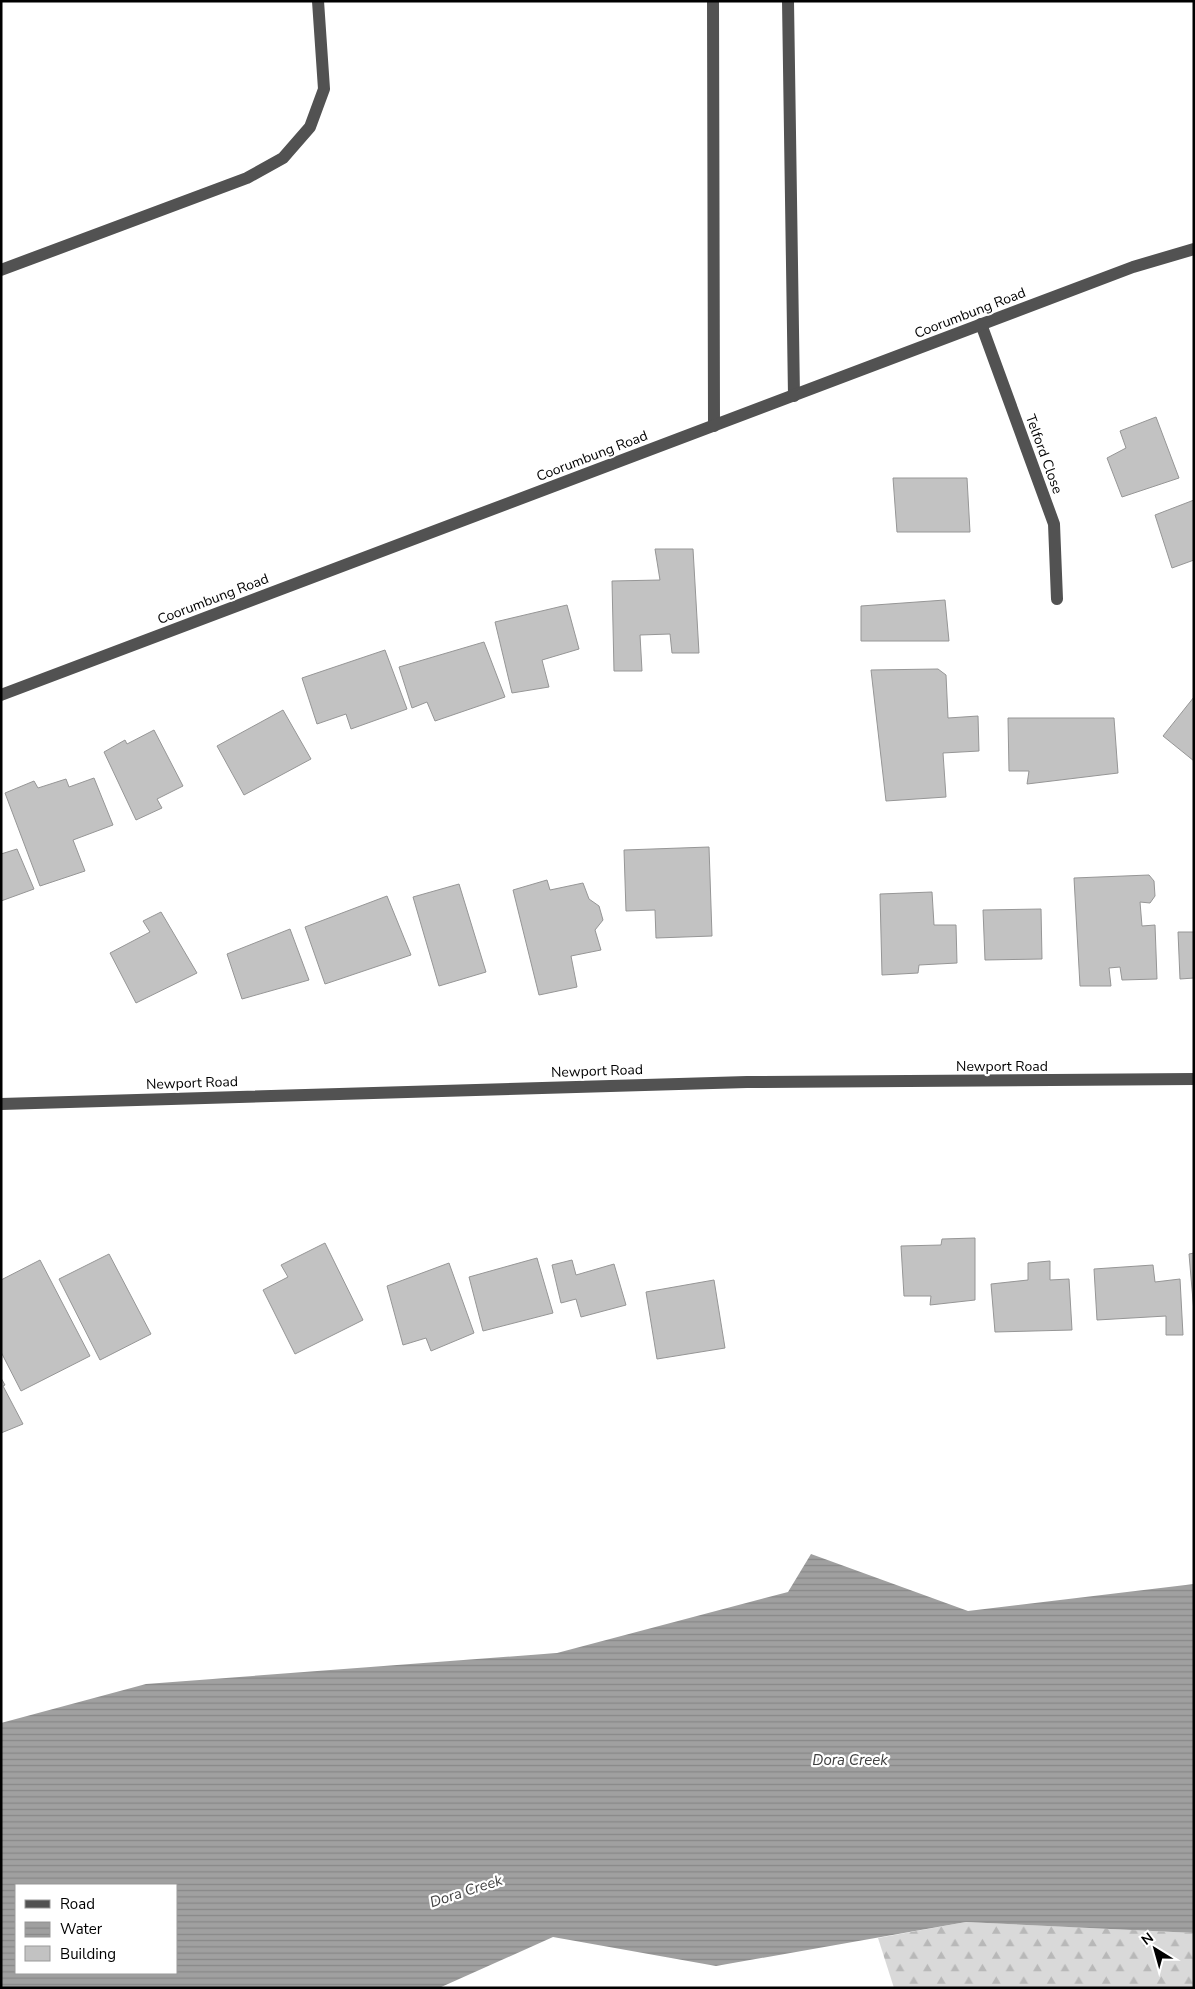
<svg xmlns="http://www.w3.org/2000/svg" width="1195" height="1989" viewBox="0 0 1195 1989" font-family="'Nunito Sans',sans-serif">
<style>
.forest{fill:url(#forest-firs)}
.water{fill:url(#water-rules);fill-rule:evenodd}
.building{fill:#c2c2c2;stroke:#969696}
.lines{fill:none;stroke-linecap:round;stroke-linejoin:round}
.minor{stroke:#525252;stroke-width:12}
.labels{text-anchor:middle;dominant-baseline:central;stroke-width:4.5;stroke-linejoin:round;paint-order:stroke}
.street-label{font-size:14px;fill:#000;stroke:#fff}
.water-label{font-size:15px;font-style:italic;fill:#414141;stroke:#fff}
</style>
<defs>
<pattern id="forest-firs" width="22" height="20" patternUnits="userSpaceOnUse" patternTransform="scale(1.25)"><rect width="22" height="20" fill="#d9d9d9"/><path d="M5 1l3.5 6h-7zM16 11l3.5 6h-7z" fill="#b8b8b8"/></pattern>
<pattern id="water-rules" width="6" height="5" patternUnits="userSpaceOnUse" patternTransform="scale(1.25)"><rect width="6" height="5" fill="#a0a0a0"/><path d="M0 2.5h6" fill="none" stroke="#888"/></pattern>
</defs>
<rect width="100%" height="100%" fill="#fff"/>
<!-- forest -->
<polygon class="forest" points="966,1922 1194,1933 1194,1988 894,1988 878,1938"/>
<!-- water -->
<path class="water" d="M811 1554 968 1611 1194 1584V1933L966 1922 716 1966 553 1937 439 1988H1V1723L146 1684 557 1653 788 1592ZM16 1885H176V1973H16Z"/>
<!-- building -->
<g class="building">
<polygon points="1156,417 1179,478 1122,497 1107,458 1126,448 1120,431"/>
<polygon points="893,478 967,478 970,532 897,532"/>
<polygon points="1194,500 1194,560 1172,568 1155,515"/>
<polygon points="655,549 693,549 699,653 672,653 670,634 640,635 642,671 614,671 612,581 660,580"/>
<polygon points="945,600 949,641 861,641 861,606"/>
<polygon points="567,605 579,649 542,660 549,687 512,693 495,622"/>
<polygon points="484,642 505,697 435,721 427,702 412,708 399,667"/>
<polygon points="385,650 407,709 351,729 346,714 317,724 302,678"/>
<polygon points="938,669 946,675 948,718 978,716 979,751 943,753 946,797 886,801 871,670"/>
<polygon points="1194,697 1194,761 1163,736"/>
<polygon points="283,710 311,759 244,795 217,746"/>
<polygon points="1008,718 1114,718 1118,773 1027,784 1029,771 1009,771"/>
<polygon points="154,730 183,786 157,799 162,808 136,820 104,752 125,740 127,744"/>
<polygon points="94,778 113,825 73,840 85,871 40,886 5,793 34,781 38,788 66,779 69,787"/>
<polygon points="709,847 712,936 656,938 655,910 626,911 624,850"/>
<polygon points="17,849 34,889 1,901 1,854"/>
<polygon points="1149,875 1154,881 1155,896 1150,903 1140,902 1142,926 1155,925 1157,979 1122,980 1120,967 1109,968 1111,986 1080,986 1074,878"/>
<polygon points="547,880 550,890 583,883 589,899 599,906 603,920 595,930 601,950 571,956 577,987 539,995 513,890"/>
<polygon points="459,884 486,972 439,986 413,897"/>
<polygon points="932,892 934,925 956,925 957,963 919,965 918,973 882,975 880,894"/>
<polygon points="387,896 411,955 325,984 305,927"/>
<polygon points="1041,909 1042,959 985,960 983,910"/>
<polygon points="161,912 197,973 136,1003 110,953 150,932 143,921"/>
<polygon points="290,929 309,980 242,999 227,954"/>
<polygon points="1178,932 1194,932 1194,978 1180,979"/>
<polygon points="975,1238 975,1300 930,1305 931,1296 904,1296 901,1246 941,1245 942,1239"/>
<polygon points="325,1243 363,1320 295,1354 263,1290 288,1277 281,1265"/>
<polygon points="1194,1253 1194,1312 1189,1254"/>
<polygon points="109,1254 151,1334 100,1360 59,1279"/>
<polygon points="537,1258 553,1313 483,1331 469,1277"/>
<polygon points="40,1260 90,1356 21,1391 1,1352 1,1280"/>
<polygon points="572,1260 576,1275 614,1264 626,1305 581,1317 576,1299 561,1303 552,1265"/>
<polygon points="1050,1261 1050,1280 1069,1279 1072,1330 995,1332 991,1284 1028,1280 1028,1263"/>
<polygon points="449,1263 474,1333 431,1351 426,1338 403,1345 387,1286"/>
<polygon points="1153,1265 1155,1282 1180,1279 1183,1335 1166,1335 1166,1316 1097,1320 1094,1269"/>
<polygon points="714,1280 725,1348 657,1359 646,1292"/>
<polygon points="1,1378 5,1385 3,1386 23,1424 1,1433"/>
</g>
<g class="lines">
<!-- minor -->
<g class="minor">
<polyline points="713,1 714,426"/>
<polyline points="788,1 794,396"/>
<polyline points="1,270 247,178 283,158 310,127 324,89 318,1"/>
<polyline points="981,324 1054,524 1057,599"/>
<polyline points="1,695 1133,267 1194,249"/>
<polyline points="1,1104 747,1082 1194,1079"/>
</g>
</g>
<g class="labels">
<!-- street labels -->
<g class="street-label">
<text transform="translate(970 313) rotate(-21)">Coorumbung Road</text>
<text transform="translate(1044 454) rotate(70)">Telford Close</text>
<text transform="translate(592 456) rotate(-21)">Coorumbung Road</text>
<text transform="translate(213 599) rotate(-21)">Coorumbung Road</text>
<text x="1002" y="1066">Newport Road</text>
<text transform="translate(597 1071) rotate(-2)">Newport Road</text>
<text transform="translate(192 1083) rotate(-2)">Newport Road</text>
</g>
<!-- water labels -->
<g class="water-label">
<text x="850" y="1760">Dora Creek</text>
<text transform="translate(466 1891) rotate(-18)">Dora Creek</text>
</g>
</g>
<!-- border -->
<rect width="1195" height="1989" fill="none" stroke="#000000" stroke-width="5"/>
<!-- legend -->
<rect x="15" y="1884" width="162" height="90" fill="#ffffff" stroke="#999999"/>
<rect x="25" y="1900" width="25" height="8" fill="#525252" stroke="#999999"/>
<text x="60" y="1909" font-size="15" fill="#000000">Road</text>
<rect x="25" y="1922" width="25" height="15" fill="url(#water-rules)" stroke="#999999"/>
<text x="60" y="1934" font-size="15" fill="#000000">Water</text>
<rect x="25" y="1946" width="25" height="15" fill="#c2c2c2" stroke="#999999"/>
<text x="60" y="1959" font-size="15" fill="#000000">Building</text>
<!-- north arrow -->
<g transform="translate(1155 1949) rotate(323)" stroke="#ffffff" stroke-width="4" paint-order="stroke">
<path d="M0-4L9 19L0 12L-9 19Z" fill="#000000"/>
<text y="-8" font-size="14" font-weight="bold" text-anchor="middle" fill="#000000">N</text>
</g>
</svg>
